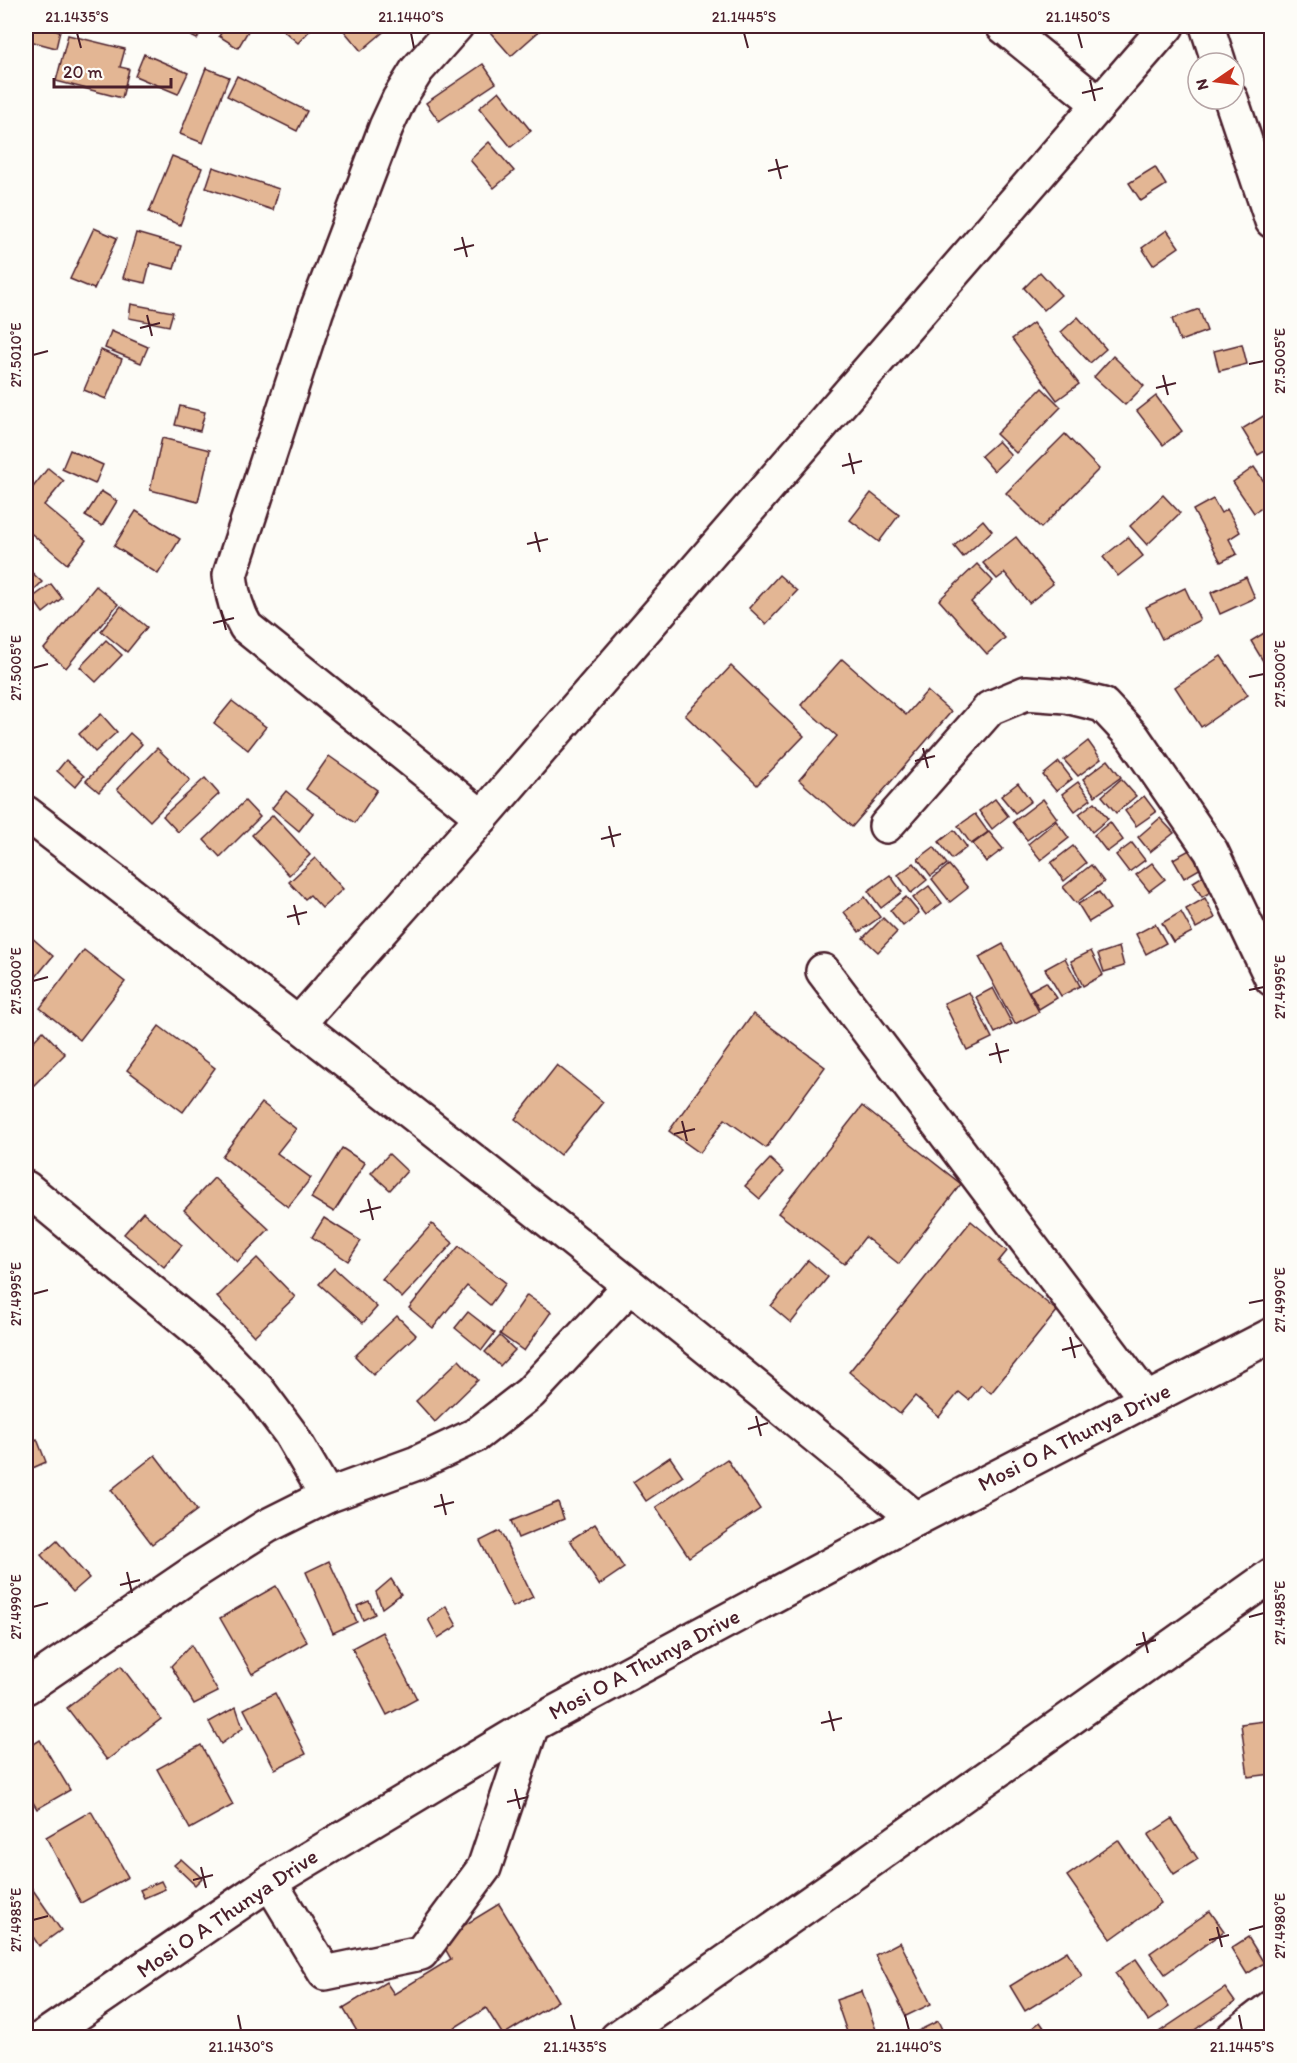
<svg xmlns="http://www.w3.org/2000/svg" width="1297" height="2063" viewBox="0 0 1297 2063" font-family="Itim,sans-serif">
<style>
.building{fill:#e3b694;stroke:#4a1f2b;stroke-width:1.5}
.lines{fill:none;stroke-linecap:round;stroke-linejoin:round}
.minor-casing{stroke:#4a1f2b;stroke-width:38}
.minor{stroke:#fdfcf7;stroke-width:33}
.ticks{fill:none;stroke:#4a1f2b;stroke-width:2}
.labels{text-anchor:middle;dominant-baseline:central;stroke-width:5;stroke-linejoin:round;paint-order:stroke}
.street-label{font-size:22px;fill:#4a1f2b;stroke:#fdfcf7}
.neatline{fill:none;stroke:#4a1f2b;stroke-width:2}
.ticks-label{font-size:15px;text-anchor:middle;fill:#4a1f2b}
</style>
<rect width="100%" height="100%" fill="#fdfcf7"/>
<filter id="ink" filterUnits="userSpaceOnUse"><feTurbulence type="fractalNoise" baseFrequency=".0167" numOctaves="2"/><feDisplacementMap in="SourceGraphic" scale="12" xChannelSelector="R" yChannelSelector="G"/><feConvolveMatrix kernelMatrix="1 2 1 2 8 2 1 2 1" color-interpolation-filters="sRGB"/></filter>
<g filter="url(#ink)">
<!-- building -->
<g class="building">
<polygon points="28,26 40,26 60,31 56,48 26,40"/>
<polygon points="171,26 204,26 197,39"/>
<polygon points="226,26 251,26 238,48 219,36"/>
<polygon points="278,26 314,26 298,43"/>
<polygon points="340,26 386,26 388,28 361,51"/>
<polygon points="497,26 545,26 511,56 490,32"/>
<polygon points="68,35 125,49 120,67 129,69 122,98 56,81"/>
<polygon points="144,54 188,73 178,94 135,76"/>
<polygon points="483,64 496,83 439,121 426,103"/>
<polygon points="206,68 229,77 203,143 180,134"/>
<polygon points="237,76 307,111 297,131 227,96"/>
<polygon points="499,91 531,131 511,147 479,108"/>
<polygon points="489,142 514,171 494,188 470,160"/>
<polygon points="172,156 202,168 180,225 149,212"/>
<polygon points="213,167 279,189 273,210 206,188"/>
<polygon points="1155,167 1166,185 1141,201 1129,183"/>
<polygon points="94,228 117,238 94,289 70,279"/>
<polygon points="1167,230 1179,247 1153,265 1142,248"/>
<polygon points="136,233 181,246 174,269 150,263 145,283 123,278"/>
<polygon points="1040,272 1061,295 1044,310 1024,288"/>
<polygon points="131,304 173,312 169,326 129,318"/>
<polygon points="1199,309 1207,331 1180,341 1172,319"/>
<polygon points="1078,317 1106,349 1090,363 1061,332"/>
<polygon points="1033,323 1079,384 1057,400 1012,339"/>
<polygon points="111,331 148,347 141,363 105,348"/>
<polygon points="1242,344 1247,364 1219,371 1214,351"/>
<polygon points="101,350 122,359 106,399 84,390"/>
<polygon points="1113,356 1144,386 1125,405 1094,377"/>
<polygon points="1042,388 1061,407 1016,453 996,434"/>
<polygon points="1156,396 1182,431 1163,445 1137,411"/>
<polygon points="180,406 205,412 200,431 175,425"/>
<polygon points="1265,415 1272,425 1272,447 1258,455 1242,429"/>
<polygon points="1065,434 1099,469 1041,528 1006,493"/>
<polygon points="162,438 210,450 198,502 150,490"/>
<polygon points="998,441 1011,455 994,471 981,456"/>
<polygon points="70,450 103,465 95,484 62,469"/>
<polygon points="1254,467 1272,493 1272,501 1254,513 1233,482"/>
<polygon points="48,468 64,481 44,505 86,540 67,564 26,529 26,496"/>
<polygon points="101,491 117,501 102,526 85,516"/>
<polygon points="871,493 899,515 879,542 850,520"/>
<polygon points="1163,495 1180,513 1147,545 1130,526"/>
<polygon points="1213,499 1221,513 1227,509 1240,532 1229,539 1237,554 1221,562 1193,510"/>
<polygon points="136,511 180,539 158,574 114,546"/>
<polygon points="983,520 992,531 963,557 954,546"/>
<polygon points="1016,537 1053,584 1029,603 1005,573 997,579 983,563"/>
<polygon points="1128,537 1143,556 1118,576 1103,557"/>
<polygon points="977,564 993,581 971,602 1005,638 987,654 939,600"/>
<polygon points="26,567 42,582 28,596 26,594"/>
<polygon points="779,575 797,591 766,624 749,608"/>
<polygon points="1246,577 1255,598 1220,614 1211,593"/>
<polygon points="51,584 62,598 43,613 32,598"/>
<polygon points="96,586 118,604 66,668 44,649"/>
<polygon points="1185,588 1200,620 1162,639 1146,607"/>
<polygon points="121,606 147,627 127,652 101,631"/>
<polygon points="1269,630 1272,634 1272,676 1251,641"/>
<polygon points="106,640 122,655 96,682 80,667"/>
<polygon points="1221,656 1248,695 1201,727 1175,687"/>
<polygon points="842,659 906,715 927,691 951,712 852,827 799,780 837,736 801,705"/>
<polygon points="731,666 804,736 757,785 685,715"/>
<polygon points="232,701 266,727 248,750 214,723"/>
<polygon points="101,714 117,732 95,752 79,734"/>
<polygon points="130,733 142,744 99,792 86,781"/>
<polygon points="1088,741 1101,759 1078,776 1064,760"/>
<polygon points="157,748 190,780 150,821 117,789"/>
<polygon points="329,756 377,790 355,823 306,789"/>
<polygon points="66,760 84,776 75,787 57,771"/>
<polygon points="1108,760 1121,777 1095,796 1083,779"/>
<polygon points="1059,762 1072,779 1056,791 1043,775"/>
<polygon points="205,778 219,794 178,832 163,816"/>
<polygon points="1121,779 1136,796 1116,813 1102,796"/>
<polygon points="1078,782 1091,799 1075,811 1062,794"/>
<polygon points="1018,783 1031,801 1015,813 1001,796"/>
<polygon points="286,791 313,813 299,831 272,808"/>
<polygon points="1144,796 1156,812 1136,826 1125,811"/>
<polygon points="995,799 1008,816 992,829 979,811"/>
<polygon points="1043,799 1057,818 1027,840 1013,822"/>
<polygon points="245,801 260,817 220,857 204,840"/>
<polygon points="1095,802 1108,819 1092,832 1079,814"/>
<polygon points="975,814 988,832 971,844 958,826"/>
<polygon points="273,815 310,855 289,875 252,835"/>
<polygon points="1160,818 1174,833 1150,852 1138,837"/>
<polygon points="1056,821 1069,838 1041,860 1028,844"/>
<polygon points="1110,822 1123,840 1107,852 1094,835"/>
<polygon points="954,830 967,847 952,859 939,842"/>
<polygon points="989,832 1003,849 986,862 973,844"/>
<polygon points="1132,843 1145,860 1129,872 1116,855"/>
<polygon points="1073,846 1086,863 1064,881 1051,863"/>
<polygon points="934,847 947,864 931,876 918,859"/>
<polygon points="1193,848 1203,867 1184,878 1173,859"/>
<polygon points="315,858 343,889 322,908 310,895 305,899 289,882"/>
<polygon points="914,863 927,880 911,893 898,875"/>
<polygon points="1152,863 1165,879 1149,891 1136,875"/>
<polygon points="949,865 968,888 950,902 932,879"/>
<polygon points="1091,865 1104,882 1076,903 1063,887"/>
<polygon points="1213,870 1223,885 1202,897 1193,882"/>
<polygon points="890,875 902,892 881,908 868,891"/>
<polygon points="929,886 942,903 926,915 913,898"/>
<polygon points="1099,892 1110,909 1089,922 1078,904"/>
<polygon points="865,897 880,917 859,932 844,912"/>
<polygon points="906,897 919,913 903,926 890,910"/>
<polygon points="1205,898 1215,918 1196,928 1186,909"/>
<polygon points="1181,912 1192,932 1173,942 1162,923"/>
<polygon points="883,918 897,932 878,952 863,938"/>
<polygon points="1155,924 1166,943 1146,954 1136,934"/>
<polygon points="30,936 53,956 26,989 26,941"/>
<polygon points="1003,944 1039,1012 1015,1024 979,957"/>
<polygon points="1119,947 1124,966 1104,972 1098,954"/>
<polygon points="84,950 125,982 80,1040 40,1008"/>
<polygon points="1091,951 1103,975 1083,986 1071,961"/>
<polygon points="1065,958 1080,986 1061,996 1045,969"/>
<polygon points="1046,982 1057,998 1039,1009 1029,991"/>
<polygon points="993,988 1012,1024 995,1033 976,997"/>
<polygon points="969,992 992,1038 967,1050 944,1003"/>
<polygon points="753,1014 825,1067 766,1148 725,1119 700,1153 669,1131"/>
<polygon points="159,1026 215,1068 183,1112 127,1070"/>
<polygon points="43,1031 65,1054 26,1093 26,1049"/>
<polygon points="557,1065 603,1102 560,1155 515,1119"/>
<polygon points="262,1103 296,1129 277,1153 311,1178 288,1207 222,1156"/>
<polygon points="862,1106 961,1184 899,1264 865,1237 844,1264 778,1213"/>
<polygon points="342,1148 365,1163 334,1212 311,1198"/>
<polygon points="389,1154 407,1171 390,1190 371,1173"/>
<polygon points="770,1159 784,1172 760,1199 745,1186"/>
<polygon points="214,1178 269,1229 237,1262 184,1210"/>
<polygon points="143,1212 182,1245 164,1267 124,1234"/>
<polygon points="324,1218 361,1241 348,1261 312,1237"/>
<polygon points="971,1221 1007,1251 998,1262 1057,1311 991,1393 981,1385 969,1400 959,1392 939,1417 915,1396 900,1414 849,1372"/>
<polygon points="432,1224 453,1243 402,1298 382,1279"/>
<polygon points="459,1246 506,1283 490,1305 467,1286 433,1328 409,1308"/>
<polygon points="257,1258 295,1297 254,1336 217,1297"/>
<polygon points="808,1260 828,1277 791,1323 771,1306"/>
<polygon points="334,1268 377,1307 363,1323 319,1284"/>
<polygon points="527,1295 551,1312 524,1351 500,1334"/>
<polygon points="468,1312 495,1333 482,1350 455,1328"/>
<polygon points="397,1316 416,1335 373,1375 355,1356"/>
<polygon points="500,1336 515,1350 500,1366 485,1352"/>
<polygon points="459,1360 478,1380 435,1422 416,1401"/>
<polygon points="37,1439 46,1462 26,1471 26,1444"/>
<polygon points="155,1455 197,1510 152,1544 111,1490"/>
<polygon points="670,1457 683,1476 646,1501 633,1482"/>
<polygon points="727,1459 760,1509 689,1557 656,1507"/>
<polygon points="558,1502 564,1519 518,1538 511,1521"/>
<polygon points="595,1524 624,1568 599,1585 570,1540"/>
<polygon points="500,1531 533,1597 513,1607 480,1541"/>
<polygon points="57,1541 89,1578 73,1592 41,1555"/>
<polygon points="329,1561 357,1622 333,1633 306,1572"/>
<polygon points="391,1579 401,1594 382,1608 376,1592"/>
<polygon points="276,1586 307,1642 252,1674 220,1618"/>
<polygon points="369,1601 375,1614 363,1620 357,1606"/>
<polygon points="446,1606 457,1626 438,1638 428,1619"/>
<polygon points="382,1632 417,1699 387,1715 352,1648"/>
<polygon points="191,1645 218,1692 194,1704 171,1666"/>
<polygon points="121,1666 161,1719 107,1760 67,1708"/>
<polygon points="275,1693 306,1754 275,1769 244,1709"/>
<polygon points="236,1707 243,1728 221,1744 209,1722"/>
<polygon points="1272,1720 1272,1774 1248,1777 1241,1724"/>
<polygon points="40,1740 70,1790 37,1809 26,1791 26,1749"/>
<polygon points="201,1745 233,1805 190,1829 157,1769"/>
<polygon points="91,1811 128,1877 81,1903 46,1837"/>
<polygon points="1172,1819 1198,1859 1174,1874 1148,1835"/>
<polygon points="1118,1840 1161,1903 1111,1939 1067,1876"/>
<polygon points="181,1859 202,1878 195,1885 174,1865"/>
<polygon points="26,1880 61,1930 39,1946 26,1926"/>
<polygon points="161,1881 165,1889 144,1898 140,1890"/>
<polygon points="499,1904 558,2001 503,2035 486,2008 438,2038 361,2038 343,2008 386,1982 394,1994 451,1959 440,1940"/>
<polygon points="1210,1911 1224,1931 1165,1974 1150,1953"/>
<polygon points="1248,1937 1264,1963 1247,1974 1231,1948"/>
<polygon points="900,1942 931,2004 906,2016 875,1955"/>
<polygon points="1067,1951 1082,1976 1025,2011 1010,1986"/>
<polygon points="1136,1959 1169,2007 1148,2021 1115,1973"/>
<polygon points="1225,1988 1235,2002 1183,2038 1163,2038 1159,2032"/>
<polygon points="862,1991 879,2038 849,2038 836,2000"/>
<polygon points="938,2021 946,2038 908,2038 908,2036"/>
<polygon points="1040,2022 1051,2038 1019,2038"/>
</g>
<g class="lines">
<defs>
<g id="minor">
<path d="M456 26 417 70 399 99 386 127 316 312 230 575C232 595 236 610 246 627L482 817"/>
<polyline points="1003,26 1099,104"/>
<polyline points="1207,26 1219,63"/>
<polyline points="1231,99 1272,221"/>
<path d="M26 813C325 1044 625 1276 916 1519"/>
<polyline points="886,826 990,708 1026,693 1066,696 1103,705 1133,737 1211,851 1272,979"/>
<polyline points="823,971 1146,1399"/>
<polyline points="298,1024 482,817 1167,26"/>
<polyline points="26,1188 212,1342 258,1390 290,1433 327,1496"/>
<polyline points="26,1687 193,1573 267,1526 327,1496 417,1463 476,1435 530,1393 630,1286"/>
<polyline points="270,1882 325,1973 421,1953 484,1868 532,1725"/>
<polyline points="42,2038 270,1882 532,1725 916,1519 1272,1335"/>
<polyline points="617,2038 863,1866 1272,1575"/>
<polyline points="1232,2038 1272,2007"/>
</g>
</defs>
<!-- minor casing -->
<use href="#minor" class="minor-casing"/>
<!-- minor -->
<use href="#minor" class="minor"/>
</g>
</g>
<!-- ticks -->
<path class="ticks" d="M77 33 81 48M411 33 414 48M744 33 748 48M1078 33 1082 48M1090 80 1095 101M1082 93 1103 88M776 159 781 179M768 171 788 166M462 237 467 257M454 250 474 245M147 315 152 336M140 328 160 323M33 355 48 351M1249 364 1264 361M1163 375 1168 395M1156 388 1176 383M849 453 854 474M842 466 862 461M535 532 540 552M527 544 548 539M221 610 226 630M213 623 234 618M33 668 48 664M1249 677 1264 674M923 748 928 768M915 761 935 756M609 826 614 847M601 839 621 834M294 905 299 925M287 917 307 912M33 981 48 977M1249 990 1264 987M996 1043 1001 1063M989 1055 1009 1050M682 1121 687 1141M674 1134 695 1129M368 1199 373 1220M360 1212 381 1207M33 1294 48 1290M1249 1303 1264 1300M1070 1337 1075 1358M1062 1350 1082 1345M756 1416 761 1436M748 1429 768 1423M441 1494 446 1515M434 1507 454 1502M127 1572 132 1593M120 1585 140 1580M33 1607 48 1603M1249 1617 1264 1613M1143 1632 1148 1653M1136 1645 1156 1640M829 1711 834 1731M821 1723 842 1718M515 1789 520 1809M507 1802 528 1797M201 1867 206 1888M193 1880 213 1875M33 1920 48 1916M1217 1927 1222 1947M1249 1930 1264 1926M1209 1940 1229 1935M238 2015 241 2030M571 2015 575 2030M905 2015 909 2030M1239 2015 1242 2030"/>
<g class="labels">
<!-- street labels -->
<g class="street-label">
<text transform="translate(1074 1437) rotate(-27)">Mosi O A Thunya Drive</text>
<text transform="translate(644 1664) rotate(-28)">Mosi O A Thunya Drive</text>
<text transform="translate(227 1913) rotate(-34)">Mosi O A Thunya Drive</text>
</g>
</g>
<!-- margin -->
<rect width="1297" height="2063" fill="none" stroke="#fdfcf7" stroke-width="66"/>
<!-- north arrow -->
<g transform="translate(1216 81) rotate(256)"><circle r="28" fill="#fdfcf7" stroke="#b5a4a5" stroke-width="1.5"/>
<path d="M0-4.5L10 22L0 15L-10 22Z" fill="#c8321e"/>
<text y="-9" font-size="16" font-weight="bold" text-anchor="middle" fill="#4a1f2b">N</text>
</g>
<!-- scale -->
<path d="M54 78v9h117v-9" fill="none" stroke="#4a1f2b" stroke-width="3"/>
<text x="63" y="78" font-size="18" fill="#4a1f2b" stroke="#fdfcf7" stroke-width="4.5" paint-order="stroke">20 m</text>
<rect x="33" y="33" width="1231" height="1997" class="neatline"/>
<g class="ticks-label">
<text x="77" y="22">21.1435°S</text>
<text x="411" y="22">21.1440°S</text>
<text x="744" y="22">21.1445°S</text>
<text x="1078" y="22">21.1450°S</text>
<text transform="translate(16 355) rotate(-90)" y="5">27.5010°E</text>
<text transform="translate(1280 361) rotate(-90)" y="5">27.5005°E</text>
<text transform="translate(16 668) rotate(-90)" y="5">27.5005°E</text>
<text transform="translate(1280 674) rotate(-90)" y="5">27.5000°E</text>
<text transform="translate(16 981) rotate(-90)" y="5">27.5000°E</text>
<text transform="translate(1280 987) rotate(-90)" y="5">27.4995°E</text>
<text transform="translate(16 1294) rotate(-90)" y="5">27.4995°E</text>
<text transform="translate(1280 1300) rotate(-90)" y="5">27.4990°E</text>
<text transform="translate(16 1607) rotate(-90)" y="5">27.4990°E</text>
<text transform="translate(1280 1613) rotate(-90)" y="5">27.4985°E</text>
<text transform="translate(16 1920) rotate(-90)" y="5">27.4985°E</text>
<text transform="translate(1280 1926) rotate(-90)" y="5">27.4980°E</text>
<text x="241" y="2052">21.1430°S</text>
<text x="575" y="2052">21.1435°S</text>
<text x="909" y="2052">21.1440°S</text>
<text x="1242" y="2052">21.1445°S</text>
</g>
</svg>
